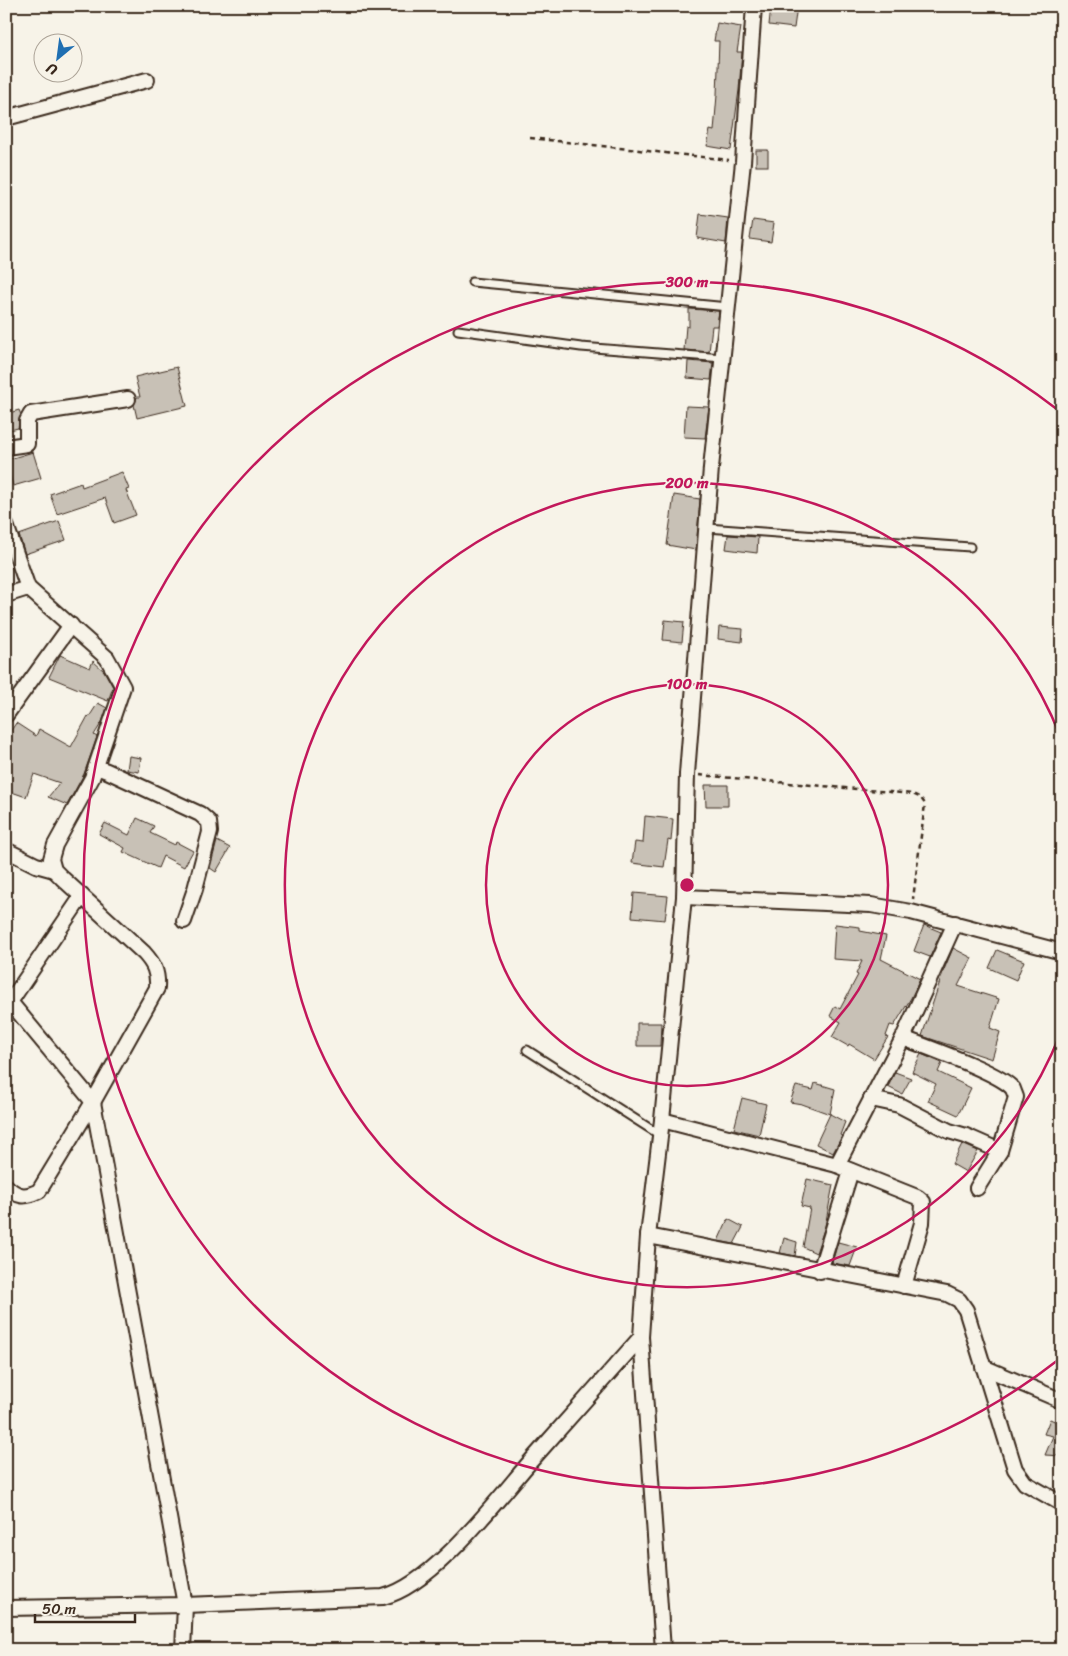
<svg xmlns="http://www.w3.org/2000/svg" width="1068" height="1656" viewBox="0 0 1068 1656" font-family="Sriracha,sans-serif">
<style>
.building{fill:#c8c1b6;stroke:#3b2a1e}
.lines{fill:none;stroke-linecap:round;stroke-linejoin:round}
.lane-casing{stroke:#3b2a1e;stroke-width:11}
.street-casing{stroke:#3b2a1e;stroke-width:18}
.path{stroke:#3b2a1e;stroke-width:2.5;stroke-dasharray:5 4;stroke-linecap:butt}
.lane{stroke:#f7f3e8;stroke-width:7}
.street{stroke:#f7f3e8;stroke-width:14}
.ring{fill:none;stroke:#c2185b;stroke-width:2.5}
.centre{fill:#c2185b;stroke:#f7f3e8;stroke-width:2.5}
.ring-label{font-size:15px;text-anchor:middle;font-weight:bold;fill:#c2185b;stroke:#f7f3e8;stroke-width:4;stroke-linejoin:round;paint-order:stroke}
</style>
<rect width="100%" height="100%" fill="#f7f3e8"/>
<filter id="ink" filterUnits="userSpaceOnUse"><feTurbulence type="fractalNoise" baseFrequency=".02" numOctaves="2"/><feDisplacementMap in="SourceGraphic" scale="10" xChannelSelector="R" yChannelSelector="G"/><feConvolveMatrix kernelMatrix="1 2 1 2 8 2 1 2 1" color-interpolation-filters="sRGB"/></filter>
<g filter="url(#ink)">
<!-- building -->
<g class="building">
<polygon points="771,6 797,6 794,28 769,25"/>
<polygon points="717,23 741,27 737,52 742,52 739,90 731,150 707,146 710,130 714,131 717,95 719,41 714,41"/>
<rect x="756" y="150" width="12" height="16"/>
<polygon points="700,214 728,218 726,243 697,238"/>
<polygon points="753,220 774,223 771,242 750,239"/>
<polygon points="689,309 719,311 717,326 712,326 709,352 684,350 686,326 689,327"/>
<polygon points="688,361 713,363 711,380 687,378"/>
<polygon points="177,367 187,406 137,418 134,405 137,397 140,397 135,377"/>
<polygon points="686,406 709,407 705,438 684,437"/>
<polygon points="19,410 21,415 18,428 6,431 6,414"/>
<polygon points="33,452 41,478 13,486 6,460"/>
<polygon points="122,472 129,489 126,490 136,515 114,523 105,498 57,514 50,494 81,483 82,487"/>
<polygon points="674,495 700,499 696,550 667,545"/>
<polygon points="59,521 66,540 25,554 19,535"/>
<polygon points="728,535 758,537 757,553 726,549"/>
<polygon points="665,620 684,622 682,642 663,640"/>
<polygon points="719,627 743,629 742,642 718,639"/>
<polygon points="60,655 90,668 93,661 104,671 113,687 108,701 49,677"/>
<polygon points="98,703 107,708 102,722 94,735 97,737 84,774 67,805 48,797 60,783 34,774 26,797 6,790 6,738 16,723 36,736 39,729 71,747 88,716 89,717"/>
<polygon points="129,756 141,758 139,772 127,770"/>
<polygon points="705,785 728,785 728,806 706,806"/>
<polygon points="645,816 673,819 671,841 668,840 664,867 632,863 635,842 643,843"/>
<polygon points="137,818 154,826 150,833 175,845 176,842 193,851 184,867 163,856 158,868 123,852 125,848 99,834 105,823 129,835"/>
<polygon points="217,841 230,848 216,872 210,868"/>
<polygon points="634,893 668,896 665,920 632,917"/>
<polygon points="835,924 860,927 860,931 886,936 881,959 920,979 911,998 894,1026 890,1025 886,1036 888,1037 874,1059 849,1044 848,1046 832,1037 841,1022 830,1016 835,1006 840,1009 858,975 856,974 862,961 833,959"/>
<polygon points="924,925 941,932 930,957 914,951"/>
<polygon points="953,948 972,958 958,986 999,999 990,1028 1000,1032 992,1059 922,1036 943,972"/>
<polygon points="997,950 1024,961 1016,980 989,968"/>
<polygon points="637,1023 661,1023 660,1046 637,1046"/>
<polygon points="921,1054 942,1063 938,1072 971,1088 958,1115 928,1101 936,1084 912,1072"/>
<polygon points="895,1072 911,1078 902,1094 888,1087"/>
<polygon points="815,1083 835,1089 830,1114 802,1104 790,1102 796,1086 813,1090"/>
<polygon points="742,1098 766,1104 759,1135 734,1129"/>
<polygon points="830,1114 845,1122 840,1135 842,1136 833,1153 816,1144"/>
<polygon points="962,1144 978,1151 966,1172 952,1164"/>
<polygon points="807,1179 833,1185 825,1226 816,1253 803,1247 810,1208 801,1206"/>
<polygon points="728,1219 743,1227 734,1244 718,1241"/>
<polygon points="784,1238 797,1242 795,1256 780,1253"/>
<polygon points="838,1242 857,1247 850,1266 832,1263"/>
<polygon points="1062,1418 1062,1456 1045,1455 1053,1436 1044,1434 1050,1419 1059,1423"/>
</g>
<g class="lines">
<defs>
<g id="lane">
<polyline points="472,282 728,307"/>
<polyline points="458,330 581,347 723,358"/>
<polyline points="707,528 970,547"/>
<polyline points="527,1050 660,1135"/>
</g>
<g id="street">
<polyline points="6,118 147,80"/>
<polyline points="6,447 27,444 27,421 31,414 128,399"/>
<path d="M6 525 28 588 107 658 123 687 92 778 55 845 51 859 54 870 62 878 144 953C154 964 158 972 157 988L93 1102 39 1191C25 1198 17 1197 6 1186"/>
<polyline points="6,595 28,588"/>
<polyline points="6,715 71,625"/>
<polyline points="96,767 107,771 200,814 209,822 210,832 195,889 184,921"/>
<polyline points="6,850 36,865 54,870"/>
<polyline points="684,897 871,905 911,912 1062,952"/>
<polyline points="6,997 93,1102 185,1605 183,1650"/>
<polyline points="10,1002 82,896"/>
<path d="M903 1038C926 1047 1001 1073 1013 1089 1014 1092 1015 1094 1016 1097L1000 1151 977 1188"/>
<polyline points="871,1099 899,1105 949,1131 966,1136 1000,1151"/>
<polyline points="662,1120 837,1165 917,1197 923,1202 922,1223 904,1286"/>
<polyline points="837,1165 903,1038 955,923"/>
<polyline points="648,1236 947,1294 959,1300 966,1310 1015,1469 1025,1483 1062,1504"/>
<polyline points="820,1271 851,1171"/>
<polyline points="983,1367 1062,1401"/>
<path d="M6 1608 185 1605 383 1597C433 1585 496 1501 530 1462 567 1420 604 1379 641 1337"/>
<polyline points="663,1650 641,1337 648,1236 662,1120 684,897 687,774 711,468 743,162 754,6"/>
</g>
</defs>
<!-- lane casing -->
<use href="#lane" class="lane-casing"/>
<!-- street casing -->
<use href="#street" class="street-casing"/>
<!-- path -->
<g class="path">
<polyline points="530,138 729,160"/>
<polyline points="699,775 913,794 921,798 925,804 913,899"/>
</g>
<!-- lane -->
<use href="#lane" class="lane"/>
<!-- street -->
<use href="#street" class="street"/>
</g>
</g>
<!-- distance rings -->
<g class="ring">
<circle cx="687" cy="885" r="201"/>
<path d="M1061 1032A402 402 0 1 1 1061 738"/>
<path d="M1058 1360A603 603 0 1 1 1058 410"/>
</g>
<circle cx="687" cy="885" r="8" class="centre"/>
<g class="ring-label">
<text x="687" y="287">300 m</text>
<text x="687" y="488">200 m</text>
<text x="687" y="689">100 m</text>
</g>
<!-- margin -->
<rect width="1068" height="1656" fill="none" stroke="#f7f3e8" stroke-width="25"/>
<rect x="12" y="12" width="1043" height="1631" fill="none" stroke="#3b2a1e" stroke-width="2" filter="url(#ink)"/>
<!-- north arrow -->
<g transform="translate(58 58) rotate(209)"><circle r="24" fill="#f7f3e8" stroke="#aca397"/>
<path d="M0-4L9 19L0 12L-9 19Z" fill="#1f6fb2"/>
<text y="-8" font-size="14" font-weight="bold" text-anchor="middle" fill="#3b2a1e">U</text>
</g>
<!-- scale -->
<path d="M35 1614v8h100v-8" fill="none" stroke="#3b2a1e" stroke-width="2.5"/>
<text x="42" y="1614" font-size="15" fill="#3b2a1e" stroke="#f7f3e8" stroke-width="4" paint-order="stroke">50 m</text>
</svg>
